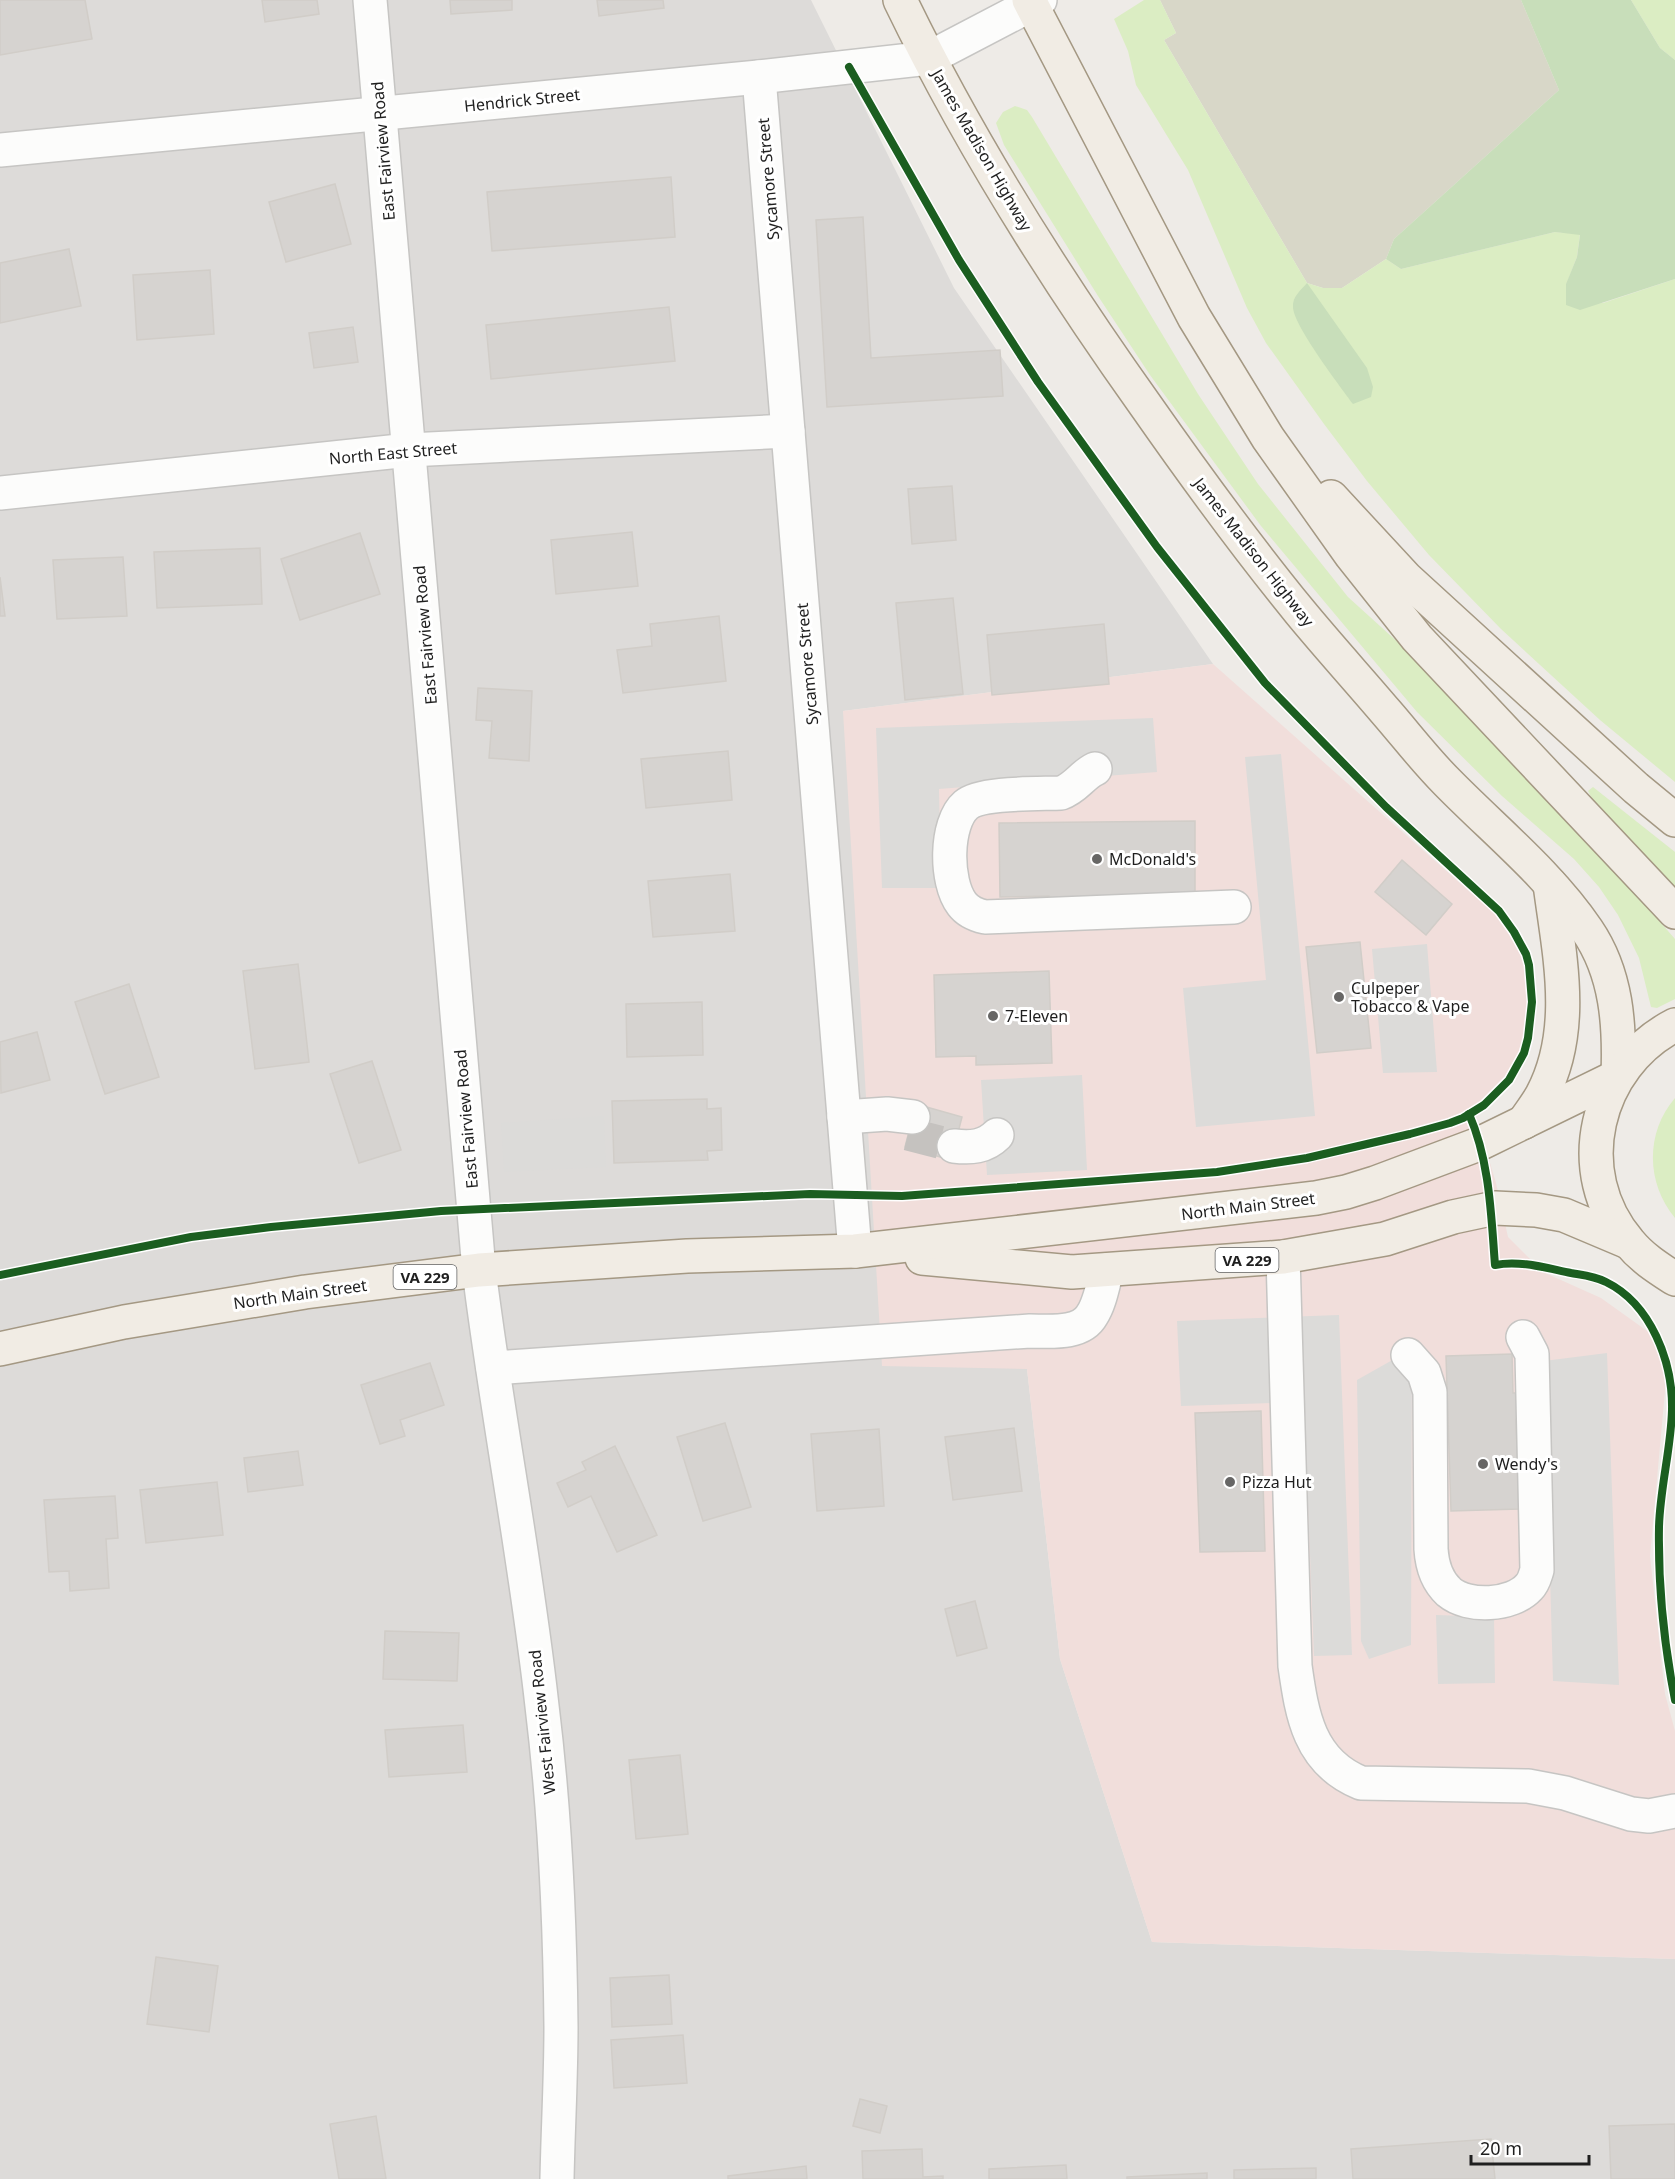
<svg xmlns="http://www.w3.org/2000/svg" width="1675" height="2179" viewBox="0 0 1675 2179" font-family="'Noto Sans',sans-serif">
<style>
.residential{fill:#dddbd9}
.commercial{fill:#f1dedb}
.construction{fill:#d8d7c8}
.grass{fill:#dbedc3}
.forest{fill:#c8deba}
.parking{fill:#dcdbd9}
.building{fill:#d6d3d0;stroke:#d1cdc8;stroke-width:1.5}
.lines{fill:none;stroke-linecap:round;stroke-linejoin:round}
.minor-tunnel{stroke:#c5c2bf;stroke-width:33;stroke-dasharray:33 16;stroke-linecap:butt}
.minor-casing{stroke:#c6c5c3;stroke-width:36}
.major-casing{stroke:#a49883;stroke-width:36}
.minor{stroke:#fcfcfb;stroke-width:33}
.major{stroke:#f1ece4;stroke-width:33}
.cycleway-casing{stroke:#fff;stroke-width:11}
.cycleway{stroke:#1b5e20;stroke-width:8}
.poi-dot{fill:#676665;stroke:#fff;stroke-width:2}
.labels{text-anchor:middle;dominant-baseline:central;stroke-width:6;stroke-linejoin:round;paint-order:stroke}
.shield{fill:#fff;stroke:#626262;stroke-width:1.5}
.shield-label{font-size:15px;font-weight:bold;fill:#1f1f1f}
.street-label{font-size:16px;fill:#1f1f1f;stroke:#fff}
.poi-label{font-size:16px;fill:#1f1f1f;stroke:#fff;text-anchor:start}
</style>
<rect width="100%" height="100%" fill="#eeebe7"/>
<!-- residential -->
<polygon class="residential" points="0,0 811,0 954,288 1213,664 843,711 1027,1369 1060,1659 1152,1942 1675,1959 1675,2179 0,2179"/>
<!-- commercial -->
<polygon class="commercial" points="1213,664 1496,915 1519,946 1527,969 1529,1000 1525,1031 1517,1058 1496,1090 1474,1109 1496,1183 1508,1237 1543,1272 1601,1298 1650,1333 1667,1369 1650,1556 1665,1694 1675,1731 1675,1959 1152,1942 1060,1659 1027,1369 882,1366 843,711"/>
<!-- construction -->
<polygon class="construction" points="1160,0 1521,0 1559,90 1394,239 1386,259 1342,288 1323,288 1307,283 1164,40 1176,33"/>
<!-- grass -->
<g class="grass">
<polygon points="1144,0 1160,0 1176,33 1164,40 1307,283 1323,288 1342,288 1386,259 1401,269 1555,232 1580,234 1577,257 1566,285 1566,305 1603,303 1675,279 1675,782 1600,720 1501,629 1429,555 1367,481 1324,424 1266,343 1247,308 1188,170 1136,85 1128,51 1114,19"/>
<polygon points="1631,0 1675,0 1675,60 1660,48"/>
<polygon points="1015,106 1027,110 1032,117 1198,394 1258,484 1348,597 1487,723 1675,939 1675,999 1657,1008 1651,1007 1639,958 1618,915 1599,887 1574,859 1502,796 1417,712 1261,526 1150,375 1098,296 1004,145 996,123 1003,112"/>
<polygon points="1593,787 1675,852 1675,894 1592,799 1588,791"/>
<path d="M1675 1098V1218C1646 1183 1645 1133 1675 1098Z"/>
</g>
<!-- forest -->
<g class="forest">
<polygon points="1521,0 1631,0 1660,48 1675,60 1675,279 1580,310 1566,305 1566,284 1577,257 1580,235 1555,232 1401,269 1386,259 1394,239 1559,90"/>
<path d="M1307 283 1367 368 1373 387 1371 397 1353 404C1340 386 1293 325 1293 307 1292 297 1301 290 1307 283Z"/>
</g>
<!-- parking -->
<g class="parking">
<polygon points="1153,718 1157,772 939,789 941,888 882,888 876,728"/>
<polygon points="1281,754 1315,1116 1196,1127 1183,988 1266,980 1245,757"/>
<polygon points="1427,944 1437,1072 1383,1073 1372,949"/>
<polygon points="1082,1075 1087,1170 987,1175 981,1080"/>
<polygon points="604,1116 606,1167 504,1172 501,1123"/>
<polygon points="1339,1315 1352,1655 1314,1656 1304,1402 1181,1406 1177,1321"/>
<polygon points="1412,1349 1411,1645 1369,1659 1361,1641 1357,1380"/>
<polygon points="1607,1353 1619,1685 1553,1681 1544,1361"/>
<polygon points="1436,1615 1494,1617 1495,1683 1438,1684"/>
</g>
<!-- building -->
<g class="building">
<polygon points="0,0 85,0 92,39 0,55"/>
<polygon points="262,0 317,0 319,14 265,22"/>
<polygon points="450,0 512,0 512,10 451,14"/>
<polygon points="597,0 663,0 664,8 599,16"/>
<polygon points="671,177 675,237 492,251 487,192"/>
<polygon points="335,184 351,244 286,262 269,202"/>
<polygon points="863,217 871,358 1000,350 1003,396 827,407 816,220"/>
<polygon points="69,249 81,306 0,323 0,263"/>
<polygon points="210,270 214,334 137,340 133,275"/>
<polygon points="669,307 675,361 491,379 486,325"/>
<polygon points="353,327 358,362 314,368 309,333"/>
<polygon points="952,486 956,540 912,544 908,489"/>
<polygon points="632,532 638,586 556,594 551,540"/>
<polygon points="360,533 380,594 300,620 281,559"/>
<polygon points="260,548 262,604 157,608 154,552"/>
<polygon points="123,557 127,616 57,619 53,560"/>
<polygon points="0,577 5,616 0,616"/>
<polygon points="953,598 963,694 905,700 896,603"/>
<polygon points="719,616 726,681 623,693 617,650 652,646 650,624"/>
<polygon points="1104,624 1109,684 992,695 987,635"/>
<polygon points="478,688 532,691 529,761 489,758 492,721 476,720"/>
<polygon points="728,751 732,800 646,808 641,759"/>
<polygon points="1195,821 1195,894 1146,894 1146,904 1049,905 1049,896 1000,897 999,823"/>
<polygon points="1402,860 1452,904 1426,935 1375,892"/>
<polygon points="730,874 735,931 653,937 648,881"/>
<polygon points="1360,942 1371,1048 1317,1053 1306,947"/>
<polygon points="298,964 309,1062 255,1069 243,971"/>
<polygon points="1049,971 1052,1063 976,1065 976,1056 936,1057 934,975"/>
<polygon points="129,984 159,1077 105,1094 75,1002"/>
<polygon points="702,1002 703,1055 627,1057 626,1004"/>
<polygon points="37,1032 50,1080 1,1093 0,1042"/>
<polygon points="372,1061 401,1150 359,1163 330,1074"/>
<polygon points="707,1099 707,1109 721,1108 722,1150 707,1151 708,1160 614,1163 612,1101"/>
<polygon points="916,1104 962,1117 951,1160 905,1147"/>
<polygon points="1512,1354 1513,1393 1521,1393 1522,1419 1516,1420 1519,1509 1451,1511 1446,1356"/>
<polygon points="430,1363 444,1405 400,1420 405,1436 380,1444 361,1385"/>
<polygon points="1261,1411 1265,1551 1200,1552 1195,1413"/>
<polygon points="725,1423 751,1507 703,1521 677,1437"/>
<polygon points="1014,1428 1022,1491 953,1500 945,1437"/>
<polygon points="879,1429 884,1506 817,1511 811,1434"/>
<polygon points="615,1446 657,1535 617,1552 591,1496 568,1507 557,1483 586,1470 582,1462"/>
<polygon points="298,1451 303,1485 248,1492 244,1458"/>
<polygon points="217,1482 223,1535 146,1543 140,1490"/>
<polygon points="115,1496 118,1538 106,1539 109,1588 70,1591 69,1571 49,1572 44,1500"/>
<polygon points="975,1601 987,1648 957,1656 945,1609"/>
<polygon points="385,1631 459,1633 457,1681 383,1679"/>
<polygon points="463,1725 467,1772 389,1777 385,1730"/>
<polygon points="680,1755 688,1834 636,1839 629,1760"/>
<polygon points="156,1957 218,1966 209,2032 147,2024"/>
<polygon points="669,1975 672,2024 612,2027 610,1978"/>
<polygon points="683,2035 687,2083 614,2088 611,2040"/>
<polygon points="860,2099 887,2106 880,2133 853,2126"/>
<polygon points="376,2116 386,2179 339,2179 330,2124"/>
<polygon points="1675,2124 1675,2179 1611,2179 1609,2126"/>
<polygon points="1491,2139 1495,2179 1353,2179 1351,2149"/>
<polygon points="922,2149 923,2177 943,2176 943,2179 863,2179 862,2151"/>
<polygon points="1066,2165 1067,2179 989,2179 989,2169"/>
<polygon points="806,2166 807,2179 728,2179 728,2176"/>
<polygon points="1316,2168 1316,2179 1234,2179 1234,2170"/>
<polygon points="1207,2173 1207,2179 1127,2179 1127,2177"/>
</g>
<g class="lines">
<!-- minor-tunnel -->
<polyline class="minor-tunnel" points="908,1134 954,1146"/>
<defs>
<g id="minor">
<path d="M370 0 479 1270C497 1416 526 1560 542 1706 555 1812 560 1921 561 2027 561 2078 558 2129 557 2179"/>
<polyline points="759,77 855,1251"/>
<polyline points="0,150 759,77 929,58 1040,0"/>
<polyline points="0,493 409,450 788,431"/>
<path d="M1095 769C1082 775 1076 788 1061 793 1040 794 981 792 966 805 945 823 945 882 962 904 968 912 976 915 985 917L1234 907"/>
<polyline points="844,1117 887,1114 913,1117"/>
<path d="M954 1146C971 1148 985 1147 997 1135"/>
<path d="M1283 1257 1295 1666C1302 1715 1309 1762 1361 1783L1528 1786 1565 1793 1631 1814 1649 1816 1675 1811"/>
<path d="M1408 1355 1424 1373 1430 1392 1431 1549C1432 1565 1437 1581 1449 1592 1468 1608 1512 1606 1529 1587 1534 1582 1535 1576 1537 1570L1532 1354 1523 1337"/>
<path d="M493 1368 1030 1331C1049 1331 1081 1335 1092 1315 1100 1303 1103 1284 1107 1270"/>
</g>
<g id="major">
<path d="M900 0C969 143 1054 277 1146 406 1195 476 1246 546 1300 612 1328 646 1358 679 1386 712 1406 735 1425 760 1447 782 1494 830 1549 874 1587 930 1617 974 1620 1025 1618 1076"/>
<polyline points="1029,0 1194,317 1268,438 1351,555 1417,638 1675,912"/>
<polyline points="1331,497 1406,578 1636,788 1675,820"/>
<path d="M1675 1025C1595 1066 1569 1172 1629 1242 1642 1258 1658 1268 1675 1279"/>
<path d="M1524 1122C1530 1113 1537 1104 1542 1095 1577 1029 1559 954 1550 884"/>
<polyline points="922,1258 1072,1272 1283,1257 1385,1239 1453,1217 1495,1208 1536,1210 1564,1215 1628,1242"/>
<polyline points="0,1349 124,1322 305,1292 479,1270 687,1256 855,1251 1316,1198 1346,1192 1375,1183 1479,1144 1618,1076"/>
</g>
</defs>
<!-- minor casing -->
<use href="#minor" class="minor-casing"/>
<!-- major casing -->
<use href="#major" class="major-casing"/>
<!-- minor -->
<use href="#minor" class="minor"/>
<!-- major -->
<use href="#major" class="major"/>
<defs>
<g id="cycleway">
<path d="M1469 1114C1490 1162 1491 1215 1495 1265 1520 1260 1546 1268 1571 1273 1583 1275 1595 1276 1606 1282 1651 1304 1673 1362 1672 1410 1671 1449 1660 1488 1659 1527 1658 1585 1664 1644 1675 1700"/>
<polyline points="0,1275 191,1237 271,1227 441,1211 810,1194 902,1196 1217,1172 1307,1158 1410,1134 1450,1123 1463,1118 1484,1105 1509,1080 1524,1053 1528,1038 1532,1002 1529,965 1526,954 1514,932 1499,911 1386,807 1265,683 1157,547 1038,382 959,260 849,67"/>
</g>
</defs>
<!-- cycleway casing -->
<use href="#cycleway" class="cycleway-casing"/>
<!-- cycleway -->
<use href="#cycleway" class="cycleway"/>
</g>
<!-- markers -->
<g class="poi-dot">
<circle cx="1097" cy="859" r="6"/>
<circle cx="1339" cy="997" r="6"/>
<circle cx="993" cy="1016" r="6"/>
<circle cx="1483" cy="1464" r="6"/>
<circle cx="1230" cy="1482" r="6"/>
</g>
<g class="labels">
<!-- shield labels -->
<g class="shield">
<rect x="1215.5" y="1248" width="63" height="24" rx="4.5"/>
<rect x="393.5" y="1265" width="63" height="24" rx="4.5"/>
</g>
<g class="shield-label">
<text x="1247" y="1260">VA 229</text>
<text x="425" y="1277">VA 229</text>
</g>
<!-- street labels -->
<g class="street-label">
<text transform="translate(522 100) rotate(-6)">Hendrick Street</text>
<text transform="translate(982 150) rotate(60)">James Madison Highway</text>
<text transform="translate(383 151) rotate(-95)">East Fairview Road</text>
<text transform="translate(768 179) rotate(-95)">Sycamore Street</text>
<text transform="translate(393 453) rotate(-5)">North East Street</text>
<text transform="translate(1254 552) rotate(52)">James Madison Highway</text>
<text transform="translate(425 635) rotate(-95)">East Fairview Road</text>
<text transform="translate(807 664) rotate(-95)">Sycamore Street</text>
<text transform="translate(466 1119) rotate(-95)">East Fairview Road</text>
<text transform="translate(1248 1206) rotate(-7)">North Main Street</text>
<text transform="translate(300 1294) rotate(-8)">North Main Street</text>
<text transform="translate(542 1722) rotate(-96)">West Fairview Road</text>
</g>
<!-- poi labels -->
<g class="poi-label">
<text x="1109" y="859">McDonald's</text>
<text x="1351" y="988">Culpeper<tspan x="1351" dy="18">Tobacco &amp; Vape</tspan></text>
<text x="1005" y="1016">7-Eleven</text>
<text x="1495" y="1464">Wendy's</text>
<text x="1242" y="1482">Pizza Hut</text>
</g>
</g>
<!-- scale -->
<path d="M1471 2155v9h118v-9" fill="none" stroke="#1f1f1f" stroke-width="3"/>
<text x="1480" y="2155" font-size="18" fill="#1f1f1f" stroke="#ffffff" stroke-width="4.5" paint-order="stroke">20 m</text>
</svg>
